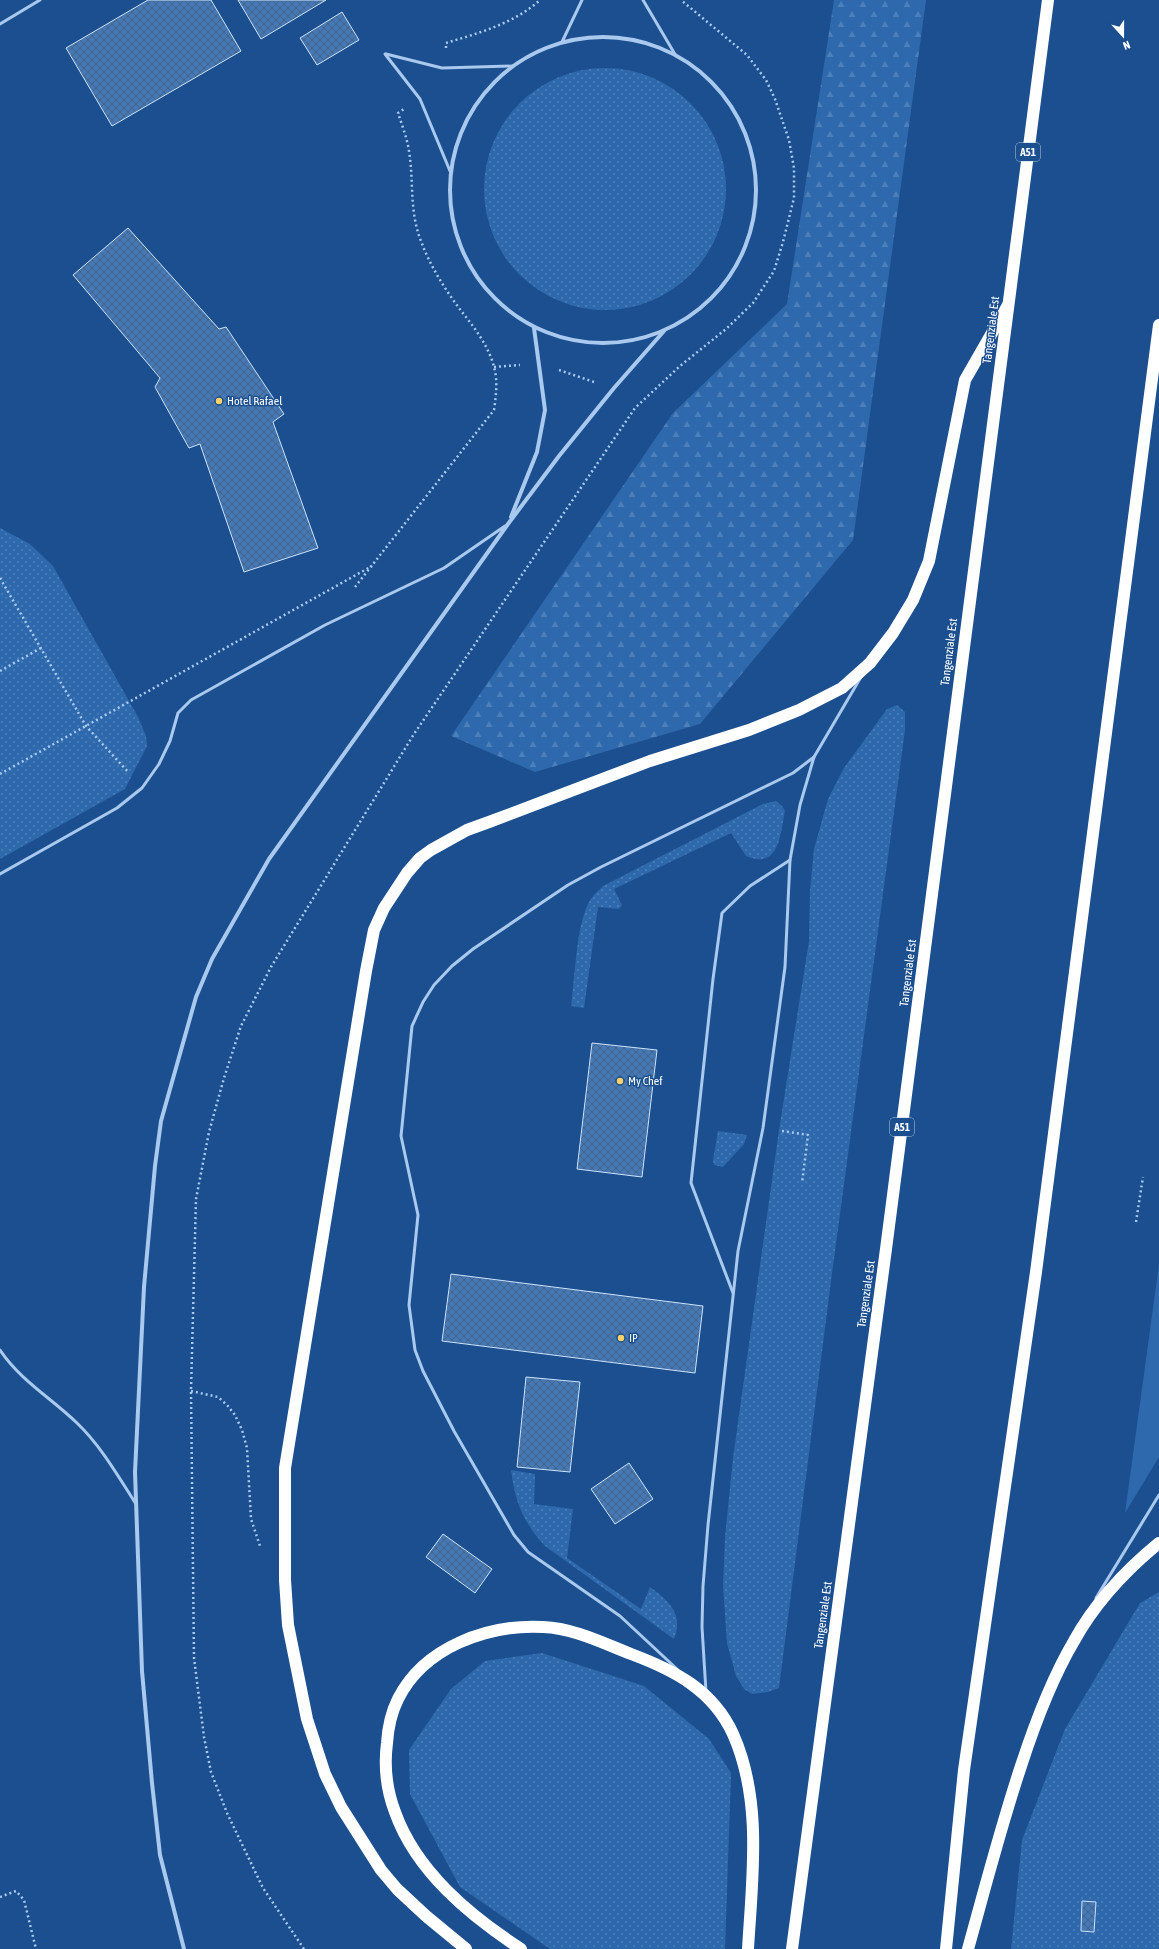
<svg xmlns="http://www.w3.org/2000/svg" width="1159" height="1949" viewBox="0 0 1159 1949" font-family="'Asap Condensed',sans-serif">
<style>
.grass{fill:url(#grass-dots)}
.forest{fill:url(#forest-firs)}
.garden{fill:#2e69ad}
.building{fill:url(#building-cross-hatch);stroke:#cfe3fa}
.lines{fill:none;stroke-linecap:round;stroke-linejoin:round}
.path{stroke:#a9c9ee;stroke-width:2.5;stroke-dasharray:2 3;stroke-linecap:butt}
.lane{stroke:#a9c9ee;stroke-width:3}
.street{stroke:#a9c9ee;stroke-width:4}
.highway{stroke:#fff;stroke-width:12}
.poi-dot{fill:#ffd166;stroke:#1b4f8f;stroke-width:1.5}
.labels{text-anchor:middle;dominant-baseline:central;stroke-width:3;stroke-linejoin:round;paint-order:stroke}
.shield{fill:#1b4f8f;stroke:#bbcadd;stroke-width:1}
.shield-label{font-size:11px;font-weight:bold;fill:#fff}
.street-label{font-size:12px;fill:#fff;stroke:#1b4f8f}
.poi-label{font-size:12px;fill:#fff;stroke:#1b4f8f;text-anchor:start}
</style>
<defs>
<pattern id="grass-dots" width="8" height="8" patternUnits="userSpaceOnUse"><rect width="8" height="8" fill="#2e69ad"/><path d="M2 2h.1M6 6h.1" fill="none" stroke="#4d80b9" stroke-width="1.8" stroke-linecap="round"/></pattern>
<pattern id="forest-firs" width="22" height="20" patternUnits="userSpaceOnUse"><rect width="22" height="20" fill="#2e69ad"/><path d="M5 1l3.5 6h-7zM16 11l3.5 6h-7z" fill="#4d80b9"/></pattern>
<pattern id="building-cross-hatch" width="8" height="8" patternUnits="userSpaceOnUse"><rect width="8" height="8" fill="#4478b7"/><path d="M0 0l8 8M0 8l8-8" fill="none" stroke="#486282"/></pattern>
</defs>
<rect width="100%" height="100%" fill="#1b4f8f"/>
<!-- grass -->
<g class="grass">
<circle cx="605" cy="189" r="121"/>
<polygon points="0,528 30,544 53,566 138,717 146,736 147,746 125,789 0,859"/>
<polygon points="897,705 905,712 905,730 831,1281 779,1688 768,1692 752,1694 744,1689 736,1676 727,1643 723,1586 725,1537 733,1458 779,1130 809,941 810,890 814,849 828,799 844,768 887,709"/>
<path d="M776 801 782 806 785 811C780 834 780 870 746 856L731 833 614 889 622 905 619 909 598 907 584 1008 571 1006C575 978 576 926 589 902 592 896 598 891 603 886L763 804Z"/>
<polygon points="718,1131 747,1135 744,1144 723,1167 714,1165 713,1160"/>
<path d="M511 1470 535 1474 534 1504 573 1509 567 1558 641 1609 650 1587C669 1601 684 1614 674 1639L545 1546C523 1522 515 1502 511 1470Z"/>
<polygon points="1159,1592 1159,1949 1011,1949 1022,1840 1065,1729 1140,1603"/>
<polygon points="542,1653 644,1686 709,1739 731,1773 725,1949 550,1949 460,1887 410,1794 409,1750 451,1689 485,1661"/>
</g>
<!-- forest -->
<polygon class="forest" points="834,0 926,0 853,540 700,724 535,772 451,736 673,413 787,304"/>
<!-- garden -->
<polygon class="garden" points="1159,1264 1159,1457 1125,1513"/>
<!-- building -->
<g class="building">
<polygon points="148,0 211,0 241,51 112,126 66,48"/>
<polygon points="238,0 326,0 261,39"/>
<polygon points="342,12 359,40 317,65 300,38"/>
<polygon points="128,228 219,329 226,327 284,414 273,422 318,548 244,572 200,444 189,448 155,387 160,378 73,275"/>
<polygon points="592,1043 657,1050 642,1177 577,1169"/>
<polygon points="451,1274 703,1306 695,1373 442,1341"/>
<polygon points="526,1377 580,1382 570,1472 517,1467"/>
<polygon points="629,1463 653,1499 615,1524 591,1489"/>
<polygon points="443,1534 492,1569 475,1593 426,1557"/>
<polygon points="1082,1901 1096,1902 1094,1932 1081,1931"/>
</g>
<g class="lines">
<!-- path -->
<g class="path">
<path d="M446 48V43C479 33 515 23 540 0"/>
<polyline points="494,367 520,365"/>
<polyline points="559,370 594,382"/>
<polyline points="0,578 86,726 129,773"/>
<path d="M355 587 494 410C496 396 498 381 494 367 489 347 475 328 462 312 446 291 430 266 421 241 409 211 414 181 409 151 407 138 402 125 398 113L404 109"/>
<polyline points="0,671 41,648"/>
<polyline points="0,774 372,566"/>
<polyline points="782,1131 808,1135 802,1183"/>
<polyline points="1136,1222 1143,1177"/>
<polyline points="191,1391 218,1397 227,1405 235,1415 242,1430 247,1448 251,1519 260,1546"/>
<polyline points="0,1897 16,1891 24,1900 36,1949"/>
<polyline points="304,1949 263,1888 227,1813 211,1772 204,1737 194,1658 191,1391 196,1199 209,1132 224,1078 241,1026 271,967 414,734 635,408 680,366 726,329 753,303 774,271 783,242 794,198 794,168 789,140 775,99 766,80 747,55 681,0"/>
</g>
<!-- lane -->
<g class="lane">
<polyline points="643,0 676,56"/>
<polyline points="0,24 40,0"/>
<polyline points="562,42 582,0"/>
<polyline points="385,54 420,99 450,171"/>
<polyline points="386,54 442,68 513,66"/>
<polyline points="0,874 117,808 142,788 159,764 170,741 178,713 191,700 325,625 444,568 505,526"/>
<polyline points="733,1293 691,1183 713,979 722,913 750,886 790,860"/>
<path d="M0 1350C21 1381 50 1397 77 1423 101 1446 118 1476 136 1504"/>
<polyline points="1096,1598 1159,1495"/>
<polyline points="678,1670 620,1616 528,1552 514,1535 454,1431 423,1371 415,1350 409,1305 418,1215 401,1136 412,1026 423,1002 434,985 452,966 473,949 568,885 601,867 793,773 814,757"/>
<polyline points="706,1692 702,1627 703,1586 708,1525 738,1251 763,1128 785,967 790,860 800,805 814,757 861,677"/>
</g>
<!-- street -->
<g class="street">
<circle cx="603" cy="190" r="153"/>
<polyline points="511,517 537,452 545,410 534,328"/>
<polyline points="184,1949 160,1855 152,1783 142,1671 135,1472 144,1287 155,1166 161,1121 196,997 212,959 269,859 508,524 559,456 614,388 664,331"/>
</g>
<!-- highway -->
<g class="highway">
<polyline points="466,1949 426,1916 397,1889 381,1870 341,1807 325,1774 307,1719 288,1625 285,1580 285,1468 366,971 374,930 384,908 407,873 420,858 431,850 467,830 489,822 650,761 749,730 799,710 842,688 870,663 893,633 913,600 929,561 965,380 1008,305"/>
<path d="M521 1949C469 1915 416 1871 395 1812 387 1791 384 1766 387 1743 388 1728 391 1713 398 1699 424 1647 488 1624 543 1627 573 1628 603 1643 631 1654 674 1670 713 1690 733 1734 763 1801 752 1879 748 1949"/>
<polyline points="792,1949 886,1249 1048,0"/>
<polyline points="946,1949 964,1770 1036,1272 1159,325"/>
<path d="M968 1949C985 1888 1001 1826 1021 1766 1035 1723 1051 1680 1074 1641 1095 1603 1126 1570 1159 1543"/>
</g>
</g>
<!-- markers -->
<g class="poi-dot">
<circle cx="219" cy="401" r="4"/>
<circle cx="620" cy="1081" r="4"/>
<circle cx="621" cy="1338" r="4"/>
</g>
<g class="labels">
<!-- shield labels -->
<g class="shield">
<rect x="1016" y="143" width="24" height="18" rx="3"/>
<rect x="890" y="1118" width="24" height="18" rx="3"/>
</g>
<g class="shield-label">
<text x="1028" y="152">A51</text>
<text x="902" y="1127">A51</text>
</g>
<!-- street labels -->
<g class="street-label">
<text transform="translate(991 330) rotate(-83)">Tangenziale Est</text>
<text transform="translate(949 652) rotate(-83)">Tangenziale Est</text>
<text transform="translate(908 973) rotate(-83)">Tangenziale Est</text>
<text transform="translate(866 1294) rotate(-82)">Tangenziale Est</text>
<text transform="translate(823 1615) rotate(-82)">Tangenziale Est</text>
</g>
<!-- poi labels -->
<g class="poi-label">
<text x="227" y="401">Hotel Rafael</text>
<text x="628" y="1081">My Chef</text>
<text x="629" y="1338">IP</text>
</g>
</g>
<!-- north arrow -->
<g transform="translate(1123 36) rotate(159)" stroke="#1b4f8f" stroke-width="3" paint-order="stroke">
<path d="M0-3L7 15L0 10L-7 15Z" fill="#ffffff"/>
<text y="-6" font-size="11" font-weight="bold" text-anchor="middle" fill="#ffffff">N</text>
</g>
</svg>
